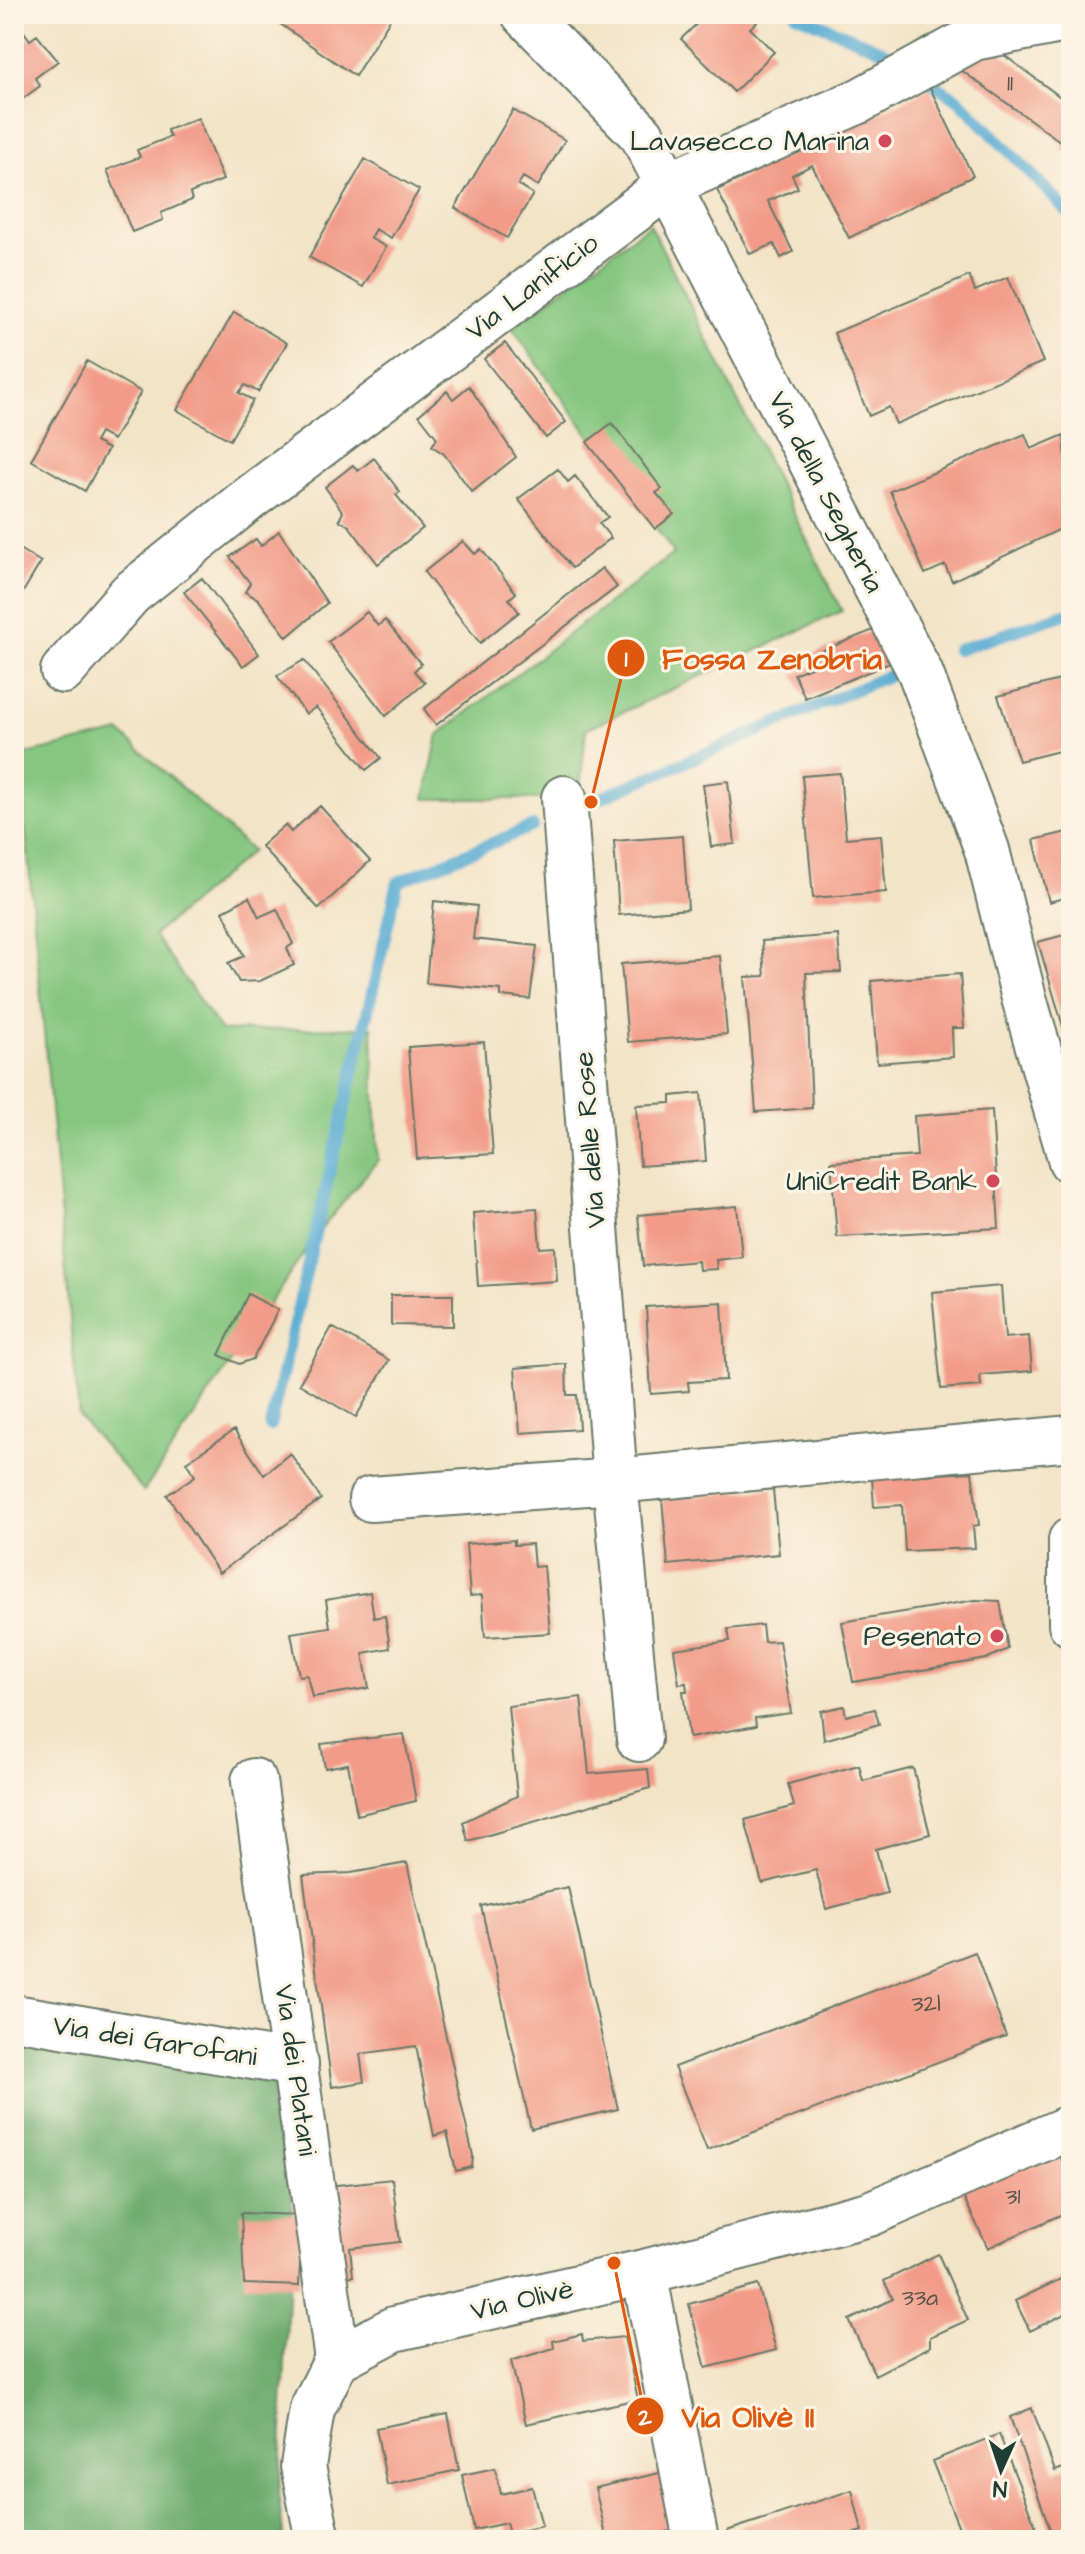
<svg xmlns="http://www.w3.org/2000/svg" width="1085" height="2554" font-family="'Architects Daughter',sans-serif">
  <style>
    .green { fill: #86c780; stroke: #52825a; stroke-width: 2 }
    .forest { fill: #6cac6e; stroke: #467451; stroke-width: 2 }
    .lines { fill: none; stroke-linecap: round; stroke-linejoin: round }
    .stream { stroke: #58acd3; stroke-width: 12 }
    .building { fill: #f29b88 }
    .street-casing { stroke: #697768; stroke-width: 48 }
    .secondary-casing { stroke: #697768; stroke-width: 48 }
    .street { stroke: #fff; stroke-width: 44 }
    .secondary { stroke: #fff; stroke-width: 44 }
    .poi-dot { fill: #d1495b; stroke: #fcf5e5; stroke-width: 3 }
    .labels { text-anchor: middle; dominant-baseline: central; stroke-width: 6; stroke-linejoin: round; paint-order: stroke }
    .number-label { font-size: 24px; fill: #545449 }
    .poi-label { font-size: 28px; fill: #1f3d34; stroke: #fcf5e5; text-anchor: end }
    .street-label { font-size: 28px; fill: #1f3d34; stroke: #fcf5e5 }
    .leader { fill: none; stroke: #de580e; stroke-width: 3 }
    .callout-dot { fill: #de580e; stroke: #fcf5e5; stroke-width: 3 }
    .mark-label { font-size: 24px; text-anchor: middle; font-weight: bold; fill: #fff }
    .callout-label { font-size: 30px; text-anchor: middle; font-weight: bold; fill: #de580e; stroke: #fcf5e5; stroke-width: 6; stroke-linejoin: round; paint-order: stroke }
  </style>
  <rect width="100%" height="100%" fill="#fcf5e5"/>
  <filter id="ink" filterUnits="userSpaceOnUse"><feTurbulence type="fractalNoise" baseFrequency=".0125" numOctaves="2"/><feDisplacementMap in="SourceGraphic" scale="16" xChannelSelector="R" yChannelSelector="G"/><feConvolveMatrix kernelMatrix="1 2 1 2 8 2 1 2 1" color-interpolation-filters="sRGB"/></filter>
  <filter id="wash" filterUnits="userSpaceOnUse"><feTurbulence type="fractalNoise" baseFrequency=".006" numOctaves="4" result="noise"/><feDisplacementMap in="SourceGraphic" scale="32" xChannelSelector="R" yChannelSelector="G"/><feGaussianBlur stdDeviation="1.8" result="paint"/><feColorMatrix in="noise" values="0 0 0 0 0 0 0 0 0 0 0 0 0 0 0 0 0 1.4 0 .05"/><feComposite in="paint" operator="in"/></filter>
  <g filter="url(#wash)">
    <rect width="100%" height="100%" fill="#f3e4c8"/>
    <path class="green" d="M650 224 842 611 586 729 579 799H425L438 735 674 553 512 328Z
      M120 732 252 851 154 935 221 1031 372 1027 378 1160 314 1238 144 1491 79 1417 19 756Z"/>
    <path class="forest" d="M14 2033 283 2072 294 2160 279 2500 284 2540H14Z"/>
    <g class="lines">
      <path class="stream" d="M796 14 879 49 906 67
        M921 76 959 100 1071 215
        M957 650 1071 612
        M591 802 890 675
        M270 1426 398 882 533 826"/>
    </g>
    <g id="blocks">
      <path class="building" d="M281 14H389L392 16 355 76 276 21Z
        M707 14H749L757 22 750 28 774 52 734 92 681 39Z
        M14 18 30 40 37 35 58 61 35 78 40 86 14 105Z
        M996 49 1071 105V158L1062 148 1064 144 958 68Z
        M930 88 973 176 849 238 812 165 792 175 798 188 768 201 793 252 781 258 774 244 750 254 717 190Z
        M513 110 565 140 538 186 523 177 518 185 533 194 507 238 455 208Z
        M198 118 223 180 190 193 192 200 161 213 163 220 132 232 107 170 140 157 137 150 170 137 167 130Z
        M365 159 419 190 391 238 375 229 370 238 386 247 363 287 309 257Z
        M969 276 975 291 1008 277 1043 362 896 424 889 407 869 416 834 333Z
        M234 312 287 343 258 392 245 385 239 393 253 400 230 440 177 410Z
        M505 343 566 422 546 438 484 359Z
        M87 361 141 392 113 440 100 433 95 442 108 449 85 491 31 460Z
        M469 386 516 457 472 492 444 454 432 446 437 438 419 415 447 391 453 399Z
        M612 423 662 489 656 493 674 514 655 529 587 442Z
        M1025 434 1031 449 1064 435 1071 524 952 581 945 565 925 574 890 491Z
        M374 458 400 492 396 495 423 528 378 564 349 526 339 520 343 512 325 487 353 465 358 471Z
        M558 469 568 482 575 476 608 517 599 523 611 538 572 568 518 499Z
        M279 531 327 603 287 637 258 599 245 592 250 583 230 557 256 539 261 546Z
        M463 541 475 554 481 549 516 593 509 599 519 612 480 643 424 572Z
        M14 546 41 562 14 607Z
        M602 568 617 587 436 725 424 709Z
        M202 578 259 654 243 666 184 592Z
        M367 612 378 626 385 620 421 664 414 671 425 683 386 716 328 642Z
        M881 627 895 661 805 698 794 674 817 664 813 654Z
        M304 660 381 758 366 770 316 707 306 714 277 676Z
        M1071 677V748L1019 761 998 696Z
        M840 773 846 838 881 835 886 892 813 898 802 776Z
        M728 781 735 844 711 847 703 784Z
        M320 806 370 861 319 909 261 846 285 825 291 832Z
        M1071 831V896L1049 902 1034 840Z
        M683 836 688 909 619 915 614 841Z
        M249 897 259 917 277 909 293 944 287 948 294 965 260 981 239 982 228 963 244 956 223 911Z
        M434 901 477 906 473 939 537 946 530 999 501 996V990L426 983Z
        M1071 933V1050H1070L1038 942Z
        M838 935 841 972 806 973 812 1108 756 1112 745 977 765 976 762 941Z
        M720 956 727 1034 628 1042 621 964Z
        M960 974 964 1028H952L953 1057 877 1063 871 981Z
        M484 1042 493 1154 417 1159 408 1047Z
        M701 1093 706 1161 640 1166 636 1105 671 1103V1096Z
        M992 1110 999 1228 837 1237 831 1162 917 1156 914 1116Z
        M737 1206 742 1257 716 1260 717 1269 699 1270 698 1261 643 1266 638 1215Z
        M537 1208 540 1248 555 1247 557 1281 478 1286 473 1213Z
        M1001 1286 1005 1338 1029 1336 1032 1371 980 1375 981 1386 941 1389 932 1292Z
        M248 1294 278 1310 253 1359 239 1364 219 1355Z
        M391 1295H453V1326L391 1325Z
        M722 1302 726 1380 688 1382 689 1391 651 1394 646 1307Z
        M332 1327 389 1360 356 1417 299 1384Z
        M566 1364 567 1395H577L579 1429 520 1433 515 1368Z
        M234 1430 264 1475 290 1453 321 1499 219 1573 167 1495 195 1476 186 1462Z
        M972 1472 979 1525 973 1526 975 1548 905 1551 902 1505 874 1507 872 1478Z
        M773 1489 779 1554 668 1565 662 1499Z
        M514 1540V1545L532 1544 534 1567 544 1566 550 1633 485 1637 482 1595 470 1596 466 1544Z
        M370 1592 374 1618 385 1616 390 1648 363 1653 369 1688 312 1697 307 1675 299 1676 291 1633 330 1627 326 1600Z
        M975 1600 1000 1601 1008 1649 986 1659 853 1682 842 1622Z
        M762 1625 764 1642 779 1641 791 1713 755 1718 756 1726 689 1738 683 1691H687L686 1683 679 1684 674 1649 730 1641 728 1629Z
        M581 1697 589 1774 648 1769 650 1788 468 1841 463 1822 517 1796 508 1706Z
        M844 1706 846 1716 875 1709 879 1724 824 1740 821 1711Z
        M404 1734 416 1801 357 1815 348 1764 325 1768 321 1744Z
        M859 1765 863 1781 913 1768 930 1834 876 1849 887 1893 826 1909 816 1870 762 1883 745 1820 794 1806 788 1784Z
        M407 1863 473 2156 472 2167 456 2171 447 2132 434 2136 416 2046 360 2054 364 2082 332 2087 303 1875 351 1873Z
        M568 1887 618 2109 531 2129 481 1906Z
        M975 1952 1006 2036 707 2150 674 2067Z
        M1057 2148 1071 2184V2210L988 2248 960 2190Z
        M392 2179 400 2242 350 2248 353 2276 340 2277 328 2186Z
        M241 2213 302 2215 299 2286 244 2284Z
        M938 2254 968 2320 930 2337V2347L875 2375 849 2320 893 2299 884 2281Z
        M1071 2274V2311L1030 2331 1015 2301Z
        M758 2285 776 2350 706 2368 689 2304Z
        M582 2334 583 2341 624 2337 638 2399 526 2424 511 2361 554 2348 553 2341Z
        M1032 2408 1055 2471 1066 2467 1071 2479V2540H1054L1010 2417Z
        M448 2414 459 2470 387 2485 376 2428Z
        M999 2434 1041 2540H964L932 2461Z
        M495 2468 501 2494 532 2487 542 2526 509 2534 506 2523 474 2530 462 2475Z
        M672 2470 683 2528 630 2540H607L595 2488Z
        M852 2490 862 2531 831 2540H729L727 2531Z"/>
    </g>
  </g>
  <g filter="url(#ink)">
    <use href="#blocks" fill-opacity="0" stroke="#697768" stroke-width="2"/>
    <g class="lines">
      <g class="street-casing">
        <path id="street" d="M63 671 130 594 246 501 670 184 859 101 974 38 1071 19
          M564 798 615 1481 639 1739
          M371 1499 615 1481 1071 1438
          M254 1781 337 2359
          M14 2017 296 2064
          M644 2272 696 2540"/>
      </g>
      <g class="secondary-casing">
        <path id="secondary" d="M524 14 642 135 920 672 987 850 1024 998 1071 1161
          M1071 1540V1624
          M318 2540 303 2466 312 2409 337 2359 394 2329 644 2272 869 2214 1071 2127"/>
      </g>
      <use href="#street" class="street"/>
      <use href="#secondary" class="secondary"/>
    </g>
  </g>
  <g class="poi-dot">
    <circle cx="885" cy="141" r="8"/>
    <circle cx="993" cy="1181" r="8"/>
    <circle cx="997" cy="1636" r="8"/>
  </g>
  <g class="labels">
    <g class="number-label">
      <text x="1010" y="84">11</text>
      <text x="926" y="2004">32l</text>
      <text x="1013" y="2197">31</text>
      <text x="920" y="2298">33a</text>
    </g>
    <g class="poi-label">
      <text x="869" y="141">Lavasecco Marina</text>
      <text x="977" y="1181">UniCredit Bank</text>
      <text x="981" y="1636">Pesenato</text>
    </g>
    <g class="street-label">
      <text transform="translate(532 287) rotate(-37)">Via Lanificio</text>
      <text transform="translate(826 492) rotate(63)">Via della Segheria</text>
      <text transform="translate(590 1140) rotate(-94)">Via delle Rose</text>
      <text transform="translate(155 2041) rotate(9)">Via dei Garofani</text>
      <text transform="translate(296 2070) rotate(82)">Via dei Platani</text>
      <text transform="translate(522 2300) rotate(-13)">Via Olivè</text>
    </g>
  </g>
  <path class="leader" d="M591 802L626 658M614 2263L645 2416"/>
  <g class="callout-dot">
    <circle cx="591" cy="802" r="8"/>
    <circle cx="614" cy="2263" r="8"/>
    <circle cx="626" cy="658" r="20"/>
    <circle cx="645" cy="2416" r="20"/>
  </g>
  <g class="mark-label">
    <text x="626" y="667">1</text>
    <text x="645" y="2425">2</text>
  </g>
  <g class="callout-label">
    <text x="772" y="669">Fossa Zenobria</text>
    <text x="748" y="2427">Via Olivè II</text>
  </g>
  <rect width="1085" height="2554" fill="none" stroke="#fcf5e5" stroke-width="48"/>
  <g transform="translate(1001 2470) rotate(183)" stroke="#fcf5e5" stroke-width="6" paint-order="stroke">
  <path d="M0-6L14 30L0 20L-14 30Z" fill="#1f3d34"/>
  <text y="-12" font-size="22" font-weight="bold" text-anchor="middle" fill="#1f3d34">N</text>
  </g>
</svg>
